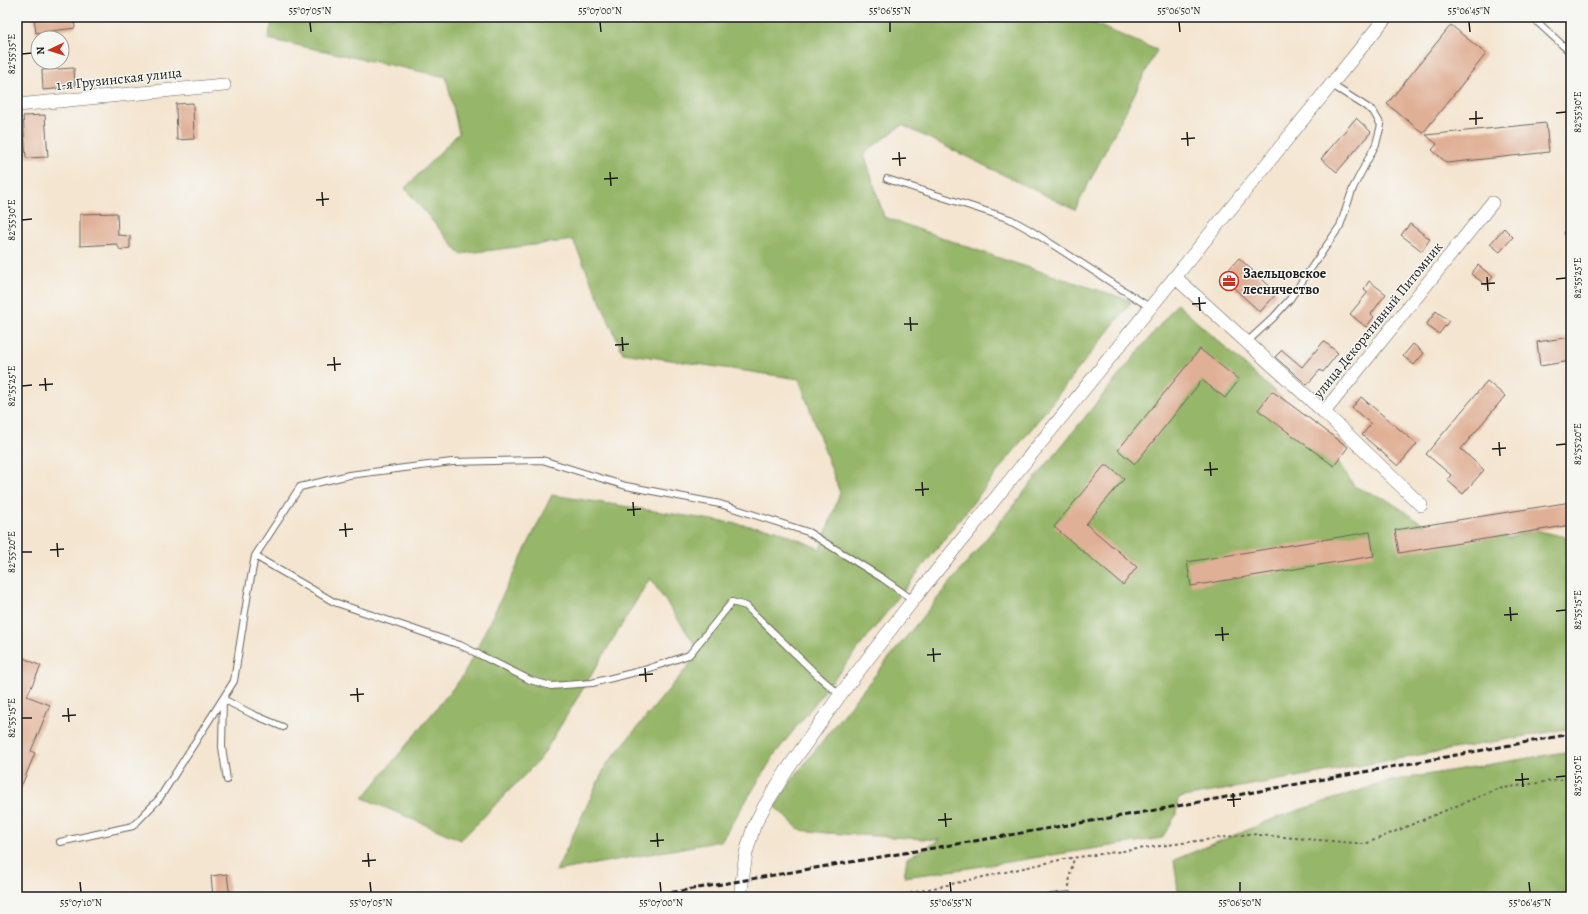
<svg xmlns="http://www.w3.org/2000/svg" width="1588" height="914" font-family="Alegreya,serif">
  <style>
    .forest { fill: #96b669; stroke: #596942 }
    .building { fill: #e0b096 }
    .lines { fill: none; stroke-linecap: round; stroke-linejoin: round }
    .lane-casing { stroke: #68625b; stroke-width: 8 }
    .street-casing { stroke: #68625b; stroke-width: 14 }
    .path { stroke: #68625b; stroke-width: 2; stroke-dasharray: 3 3; stroke-linecap: butt }
    .lane { stroke: #fff; stroke-width: 6 }
    .street { stroke: #fff; stroke-width: 13 }
    .rail { stroke: #1c1c1c; stroke-width: 3; stroke-dasharray: 6 3; stroke-linecap: butt }
    .ticks { fill: none; stroke: #1c1c1c; stroke-width: 1.5 }
    .labels { text-anchor: middle; dominant-baseline: central; stroke-width: 3; stroke-linejoin: round; paint-order: stroke }
    .street-label { font-size: 14px; fill: #1c1c1c; stroke: #f6f6f2 }
    .poi-label { font-size: 14px; font-weight: bold; fill: #1c1c1c; stroke: #f6f6f2; text-anchor: start }
    .neatline { fill: none; stroke: #1c1c1c; stroke-width: 1.5 }
    .ticks-label { font-size: 10px; text-anchor: middle; fill: #1c1c1c }
  </style>
  <rect width="100%" height="100%" fill="#f6f6f2"/>
  <filter id="ink" filterUnits="userSpaceOnUse"><feTurbulence type="fractalNoise" baseFrequency=".025" numOctaves="2"/><feDisplacementMap in="SourceGraphic" scale="8" xChannelSelector="R" yChannelSelector="G"/><feConvolveMatrix kernelMatrix="1 2 1 2 8 2 1 2 1" color-interpolation-filters="sRGB"/></filter>
  <filter id="wash" filterUnits="userSpaceOnUse"><feTurbulence type="fractalNoise" baseFrequency=".012" numOctaves="4" result="noise"/><feDisplacementMap in="SourceGraphic" scale="16" xChannelSelector="R" yChannelSelector="G"/><feGaussianBlur stdDeviation="0.9" result="paint"/><feColorMatrix in="noise" values="0 0 0 0 0 0 0 0 0 0 0 0 0 0 0 0 0 1.4 0 .05"/><feComposite in="paint" operator="in"/></filter>
  <g filter="url(#wash)">
    <rect width="100%" height="100%" fill="#f4e5d0"/>
    <path class="forest" d="M273 17H1078L1157 50 1075 210 902 125 864 153 884 217 1002 259 1132 301 775 754 721 841 556 871 606 765 700 652 650 578 541 758 461 840 363 798 463 676 552 495 776 530 820 549 840 493 799 379 623 353 573 240 460 254 405 188 459 133 446 77 268 39Z
      M1177 304 1315 428 1355 487 1386 499 1444 538 1479 519 1508 538 1534 530 1571 538V728L1178 798 1176 815 1162 838 956 870 904 877 907 858 940 840 827 833 800 830 775 807 792 780 841 717Z
      M1571 751V897H1179L1174 860 1281 816 1389 781Z"/>
    <g id="blocks">
      <path class="building" d="M34 17H74L75 28 36 33Z
        M1451 25 1486 54 1423 133 1387 104Z
        M74 68 75 87 43 90 42 70Z
        M193 103 194 139 177 140 176 104Z
        M45 115 48 157 26 158 23 116Z
        M1356 118 1371 132 1337 172 1321 159Z
        M1546 123 1549 152 1447 163 1432 150 1437 144 1426 135Z
        M117 213 118 235 130 236V248L120 250 117 244 80 246V214Z
        M1410 224 1430 239 1422 251 1401 235Z
        M1504 228 1513 237 1500 252 1490 244Z
        M1239 258 1277 293 1260 312 1222 277Z
        M1478 265 1493 277 1486 285 1471 274Z
        M1369 281 1386 294 1371 314 1374 317 1366 327 1350 314 1368 292 1364 289Z
        M1436 311 1449 321 1439 334 1426 325Z
        M1571 337V361L1540 366 1537 342Z
        M1324 341 1338 353 1323 372 1320 370 1307 385 1275 357 1282 350 1302 367Z
        M1413 344 1424 353 1414 365 1403 356Z
        M1200 349 1239 380 1225 398 1202 380 1135 464 1118 450Z
        M1487 381 1505 396 1461 449 1484 470 1463 494 1447 480 1451 475 1426 454Z
        M1272 391 1348 447 1334 466 1258 410Z
        M1361 397 1417 444 1398 466 1362 435 1371 424 1352 408Z
        M1104 466H1108L1124 479 1086 524 1137 567 1123 585 1054 527Z
        M1571 502V525L1399 553 1395 530Z
        M1370 532 1374 556 1191 586 1187 562Z
        M17 655 41 666 27 696 50 705 31 751 35 753 17 797Z
        M227 874 230 897H213L211 876Z"/>
    </g>
  </g>
  <g filter="url(#ink)">
    <use href="#blocks" fill-opacity="0" stroke="#68625b" stroke-width="1"/>
    <g class="lines">
      <g class="lane-casing">
        <path id="lane" d="M1532 17 1571 53
          M887 179 1010 219 1030 230 1151 308
          M1568 233 1571 236
          M1247 342 1273 318 1290 299 1340 226 1353 188 1376 144 1381 125 1373 111 1332 85
          M255 556 334 602 460 645 530 680 551 686 592 683 644 670 689 655 732 602 746 606 816 674 840 695
          M227 780 222 747 223 699 252 714 283 727
          M60 842 133 826 159 799 234 681 248 593 255 556 300 487 349 475 452 462 542 460 626 486 720 504 808 532 882 578 913 600
          M1051 897 1069 895 1072 897"/>
      </g>
      <g class="street-casing">
        <path id="street" d="M17 105 224 85
          M1176 278 1324 412 1421 505
          M1324 412 1492 203
          M740 897 746 853 754 826 764 807 787 770 840 695 913 600 1386 17"/>
      </g>
      <path class="path" d="M1069 887 1070 875 1074 858
        M893 897 1064 859 1249 834 1365 844 1497 789 1571 778"/>
      <use href="#lane" class="lane"/>
      <use href="#street" class="street"/>
      <path class="rail" d="M645 897 1139 813 1571 734"/>
    </g>
  </g>
  <path class="ticks" d="M310 22 311 32M600 22 601 32M890 22V32M1179 22 1180 32M1469 22 1470 32M22 54 32 53M1476 111V125M1556 113 1566 112M1469 119 1483 118M1187 132 1188 146M1181 139 1195 138M899 152 900 166M892 159 906 158M610 172 611 186M604 179 618 178M322 192 323 206M316 200 329 199M22 220 32 219M1487 277 1488 291M1556 279 1566 278M1481 284 1495 283M1199 297 1200 311M1192 304 1206 303M910 317 911 331M904 324H918M622 337 623 351M615 345 629 344M334 357 335 371M327 365 341 364M45 378 46 391M39 385 53 384M22 386 32 385M1499 442 1500 456M1556 445 1566 444M1492 449 1506 448M1210 462 1211 476M1204 470 1218 469M922 482 923 496M915 490 929 489M633 502 634 516M627 510 641 509M345 523 346 537M339 530 353 529M57 543 58 557M50 550 64 549M22 552H32M1510 607 1511 621M1556 611 1566 610M1504 615 1518 614M1222 627 1223 641M1215 635 1229 634M933 648 934 662M927 655 941 654M645 668 646 682M639 675 653 674M357 688 358 702M350 695 364 694M68 708 69 722M62 716 76 715M22 718H32M1522 773 1523 787M1556 777 1566 776M1515 780 1529 779M1233 793 1234 807M1227 800 1241 799M945 813 946 827M938 820 952 819M657 833 658 847M650 841 664 840M368 853 369 867M362 861 376 860M80 882 81 892M370 882 371 892M660 882 661 892M950 882 951 892M1240 882V892M1529 882 1530 892"/>
  <defs>
    <g id="office-ring" transform="scale(1)"><circle r="9.5" fill="#f6f6f2" stroke="#c8321e" stroke-width="1.5"/><path d="M-6-3h4V-5.5h4V-3h4V5H-6ZM-1-4.5V-3h2v-1.5ZM-6 0V1H6V0Z" fill="#c8321e"/></g>
  </defs>
  <g fill-rule="evenodd">
    <use href="#office-ring" x="1229" y="281"/>
  </g>
  <g class="labels">
    <g class="street-label">
      <text transform="translate(119 79) rotate(-6)">1-я Грузинская улица</text>
      <text transform="translate(1378 320) rotate(-51)">улица Декоративный Питомник</text>
    </g>
    <g class="poi-label">
      <text x="1243" y="273">Заельцовское<tspan x="1243" dy="16">лесничество</tspan></text>
    </g>
  </g>
  <rect width="1588" height="914" fill="none" stroke="#f6f6f2" stroke-width="44"/>
  <g transform="translate(50 50) rotate(266)"><circle r="19" fill="#f6f6f2" stroke="#9f9f9c"/>
  <path d="M0-3L7 15L0 10L-7 15Z" fill="#c8321e"/>
  <text y="-6" font-size="11" font-weight="bold" text-anchor="middle" fill="#1c1c1c">N</text>
  </g>
  <rect x="22" y="22" width="1544" height="870" class="neatline"/>
  <g class="ticks-label">
    <text x="310" y="14">55°07'05"N</text>
    <text x="600" y="14">55°07'00"N</text>
    <text x="890" y="14">55°06'55"N</text>
    <text x="1179" y="14">55°06'50"N</text>
    <text x="1469" y="14">55°06'45"N</text>
    <text transform="translate(11 54) rotate(-90)" y="4">82°55'35"E</text>
    <text transform="translate(1577 112) rotate(-90)" y="4">82°55'30"E</text>
    <text transform="translate(11 220) rotate(-90)" y="4">82°55'30"E</text>
    <text transform="translate(1577 278) rotate(-90)" y="4">82°55'25"E</text>
    <text transform="translate(11 386) rotate(-90)" y="4">82°55'25"E</text>
    <text transform="translate(1577 444) rotate(-90)" y="4">82°55'20"E</text>
    <text transform="translate(11 552) rotate(-90)" y="4">82°55'20"E</text>
    <text transform="translate(1577 610) rotate(-90)" y="4">82°55'15"E</text>
    <text transform="translate(11 718) rotate(-90)" y="4">82°55'15"E</text>
    <text transform="translate(1577 776) rotate(-90)" y="4">82°55'10"E</text>
    <text x="81" y="906">55°07'10"N</text>
    <text x="371" y="906">55°07'05"N</text>
    <text x="661" y="906">55°07'00"N</text>
    <text x="951" y="906">55°06'55"N</text>
    <text x="1240" y="906">55°06'50"N</text>
    <text x="1530" y="906">55°06'45"N</text>
  </g>
</svg>
